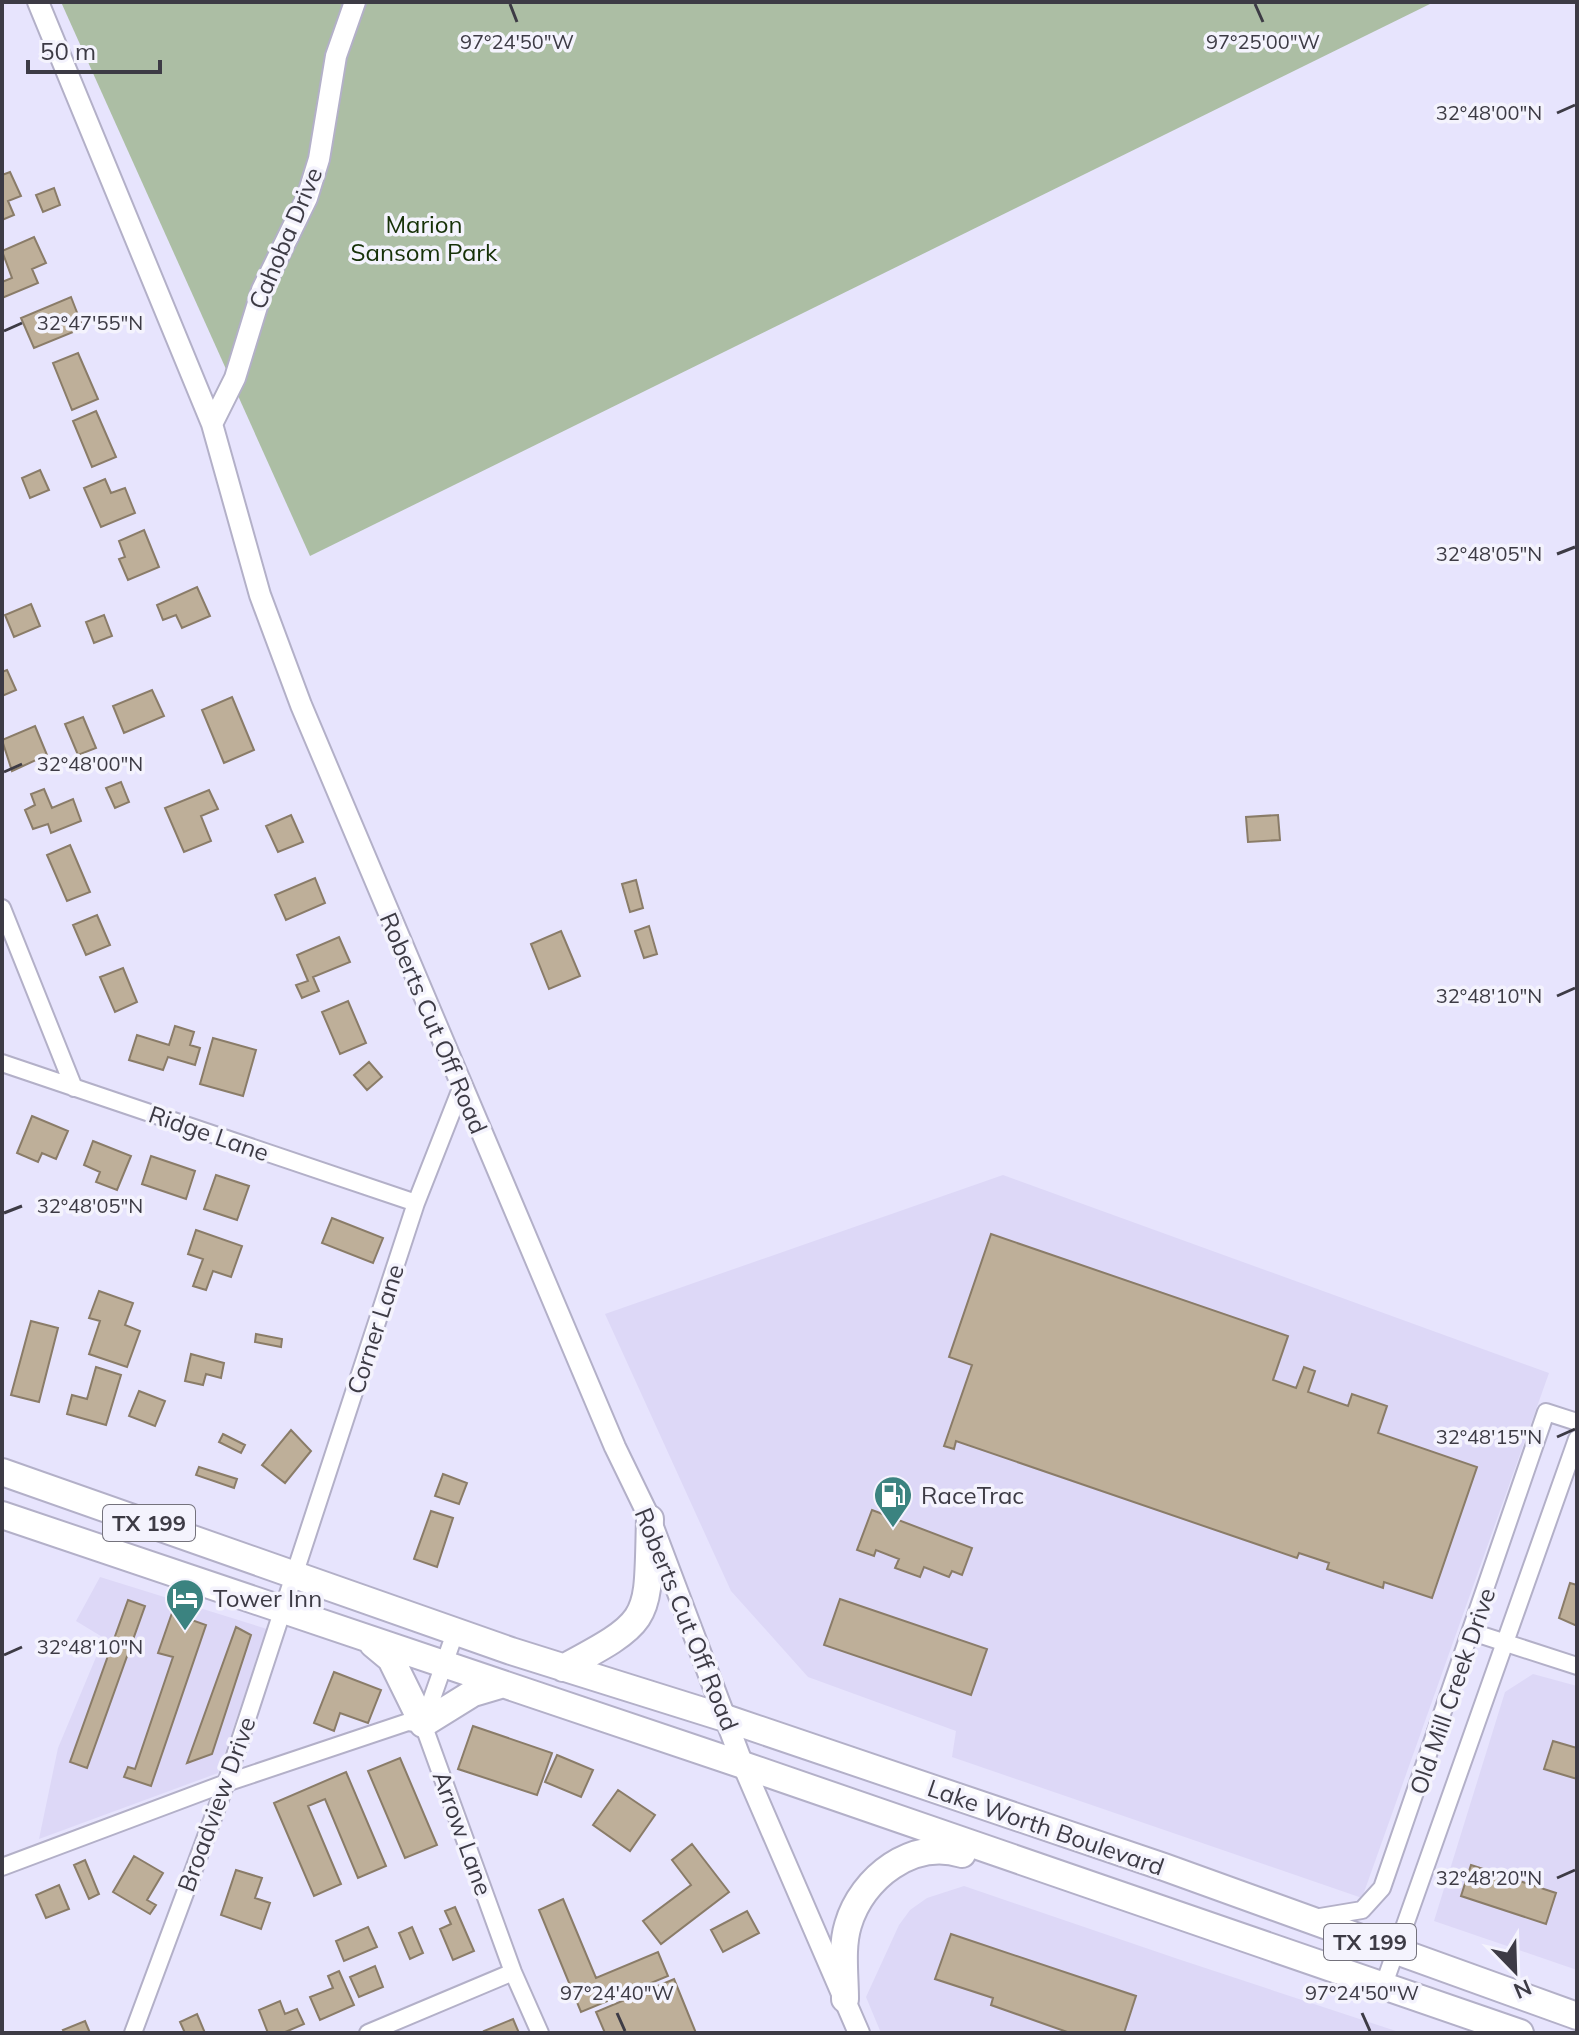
<svg xmlns="http://www.w3.org/2000/svg" width="1579" height="2035" font-family="Mulish,sans-serif">
  <style>
    .built { fill: #ddd8f7 }
    .green { fill: #acbea4 }
    .building { fill: #beaf99; stroke: #8a7c68; stroke-width: 2 }
    .lines { fill: none; stroke-linecap: round; stroke-linejoin: round }
    .minor-casing { stroke: #b3b0c8; stroke-width: 20 }
    .tertiary-casing { stroke: #b3b0c8; stroke-width: 24 }
    .primary-casing { stroke: #b3b0c8; stroke-width: 30 }
    .minor { stroke: #fff; stroke-width: 16 }
    .tertiary { stroke: #fff; stroke-width: 20 }
    .primary { stroke: #fff; stroke-width: 26 }
    .ticks { fill: none; stroke: #3d3b45; stroke-width: 3 }
    .labels { text-anchor: middle; dominant-baseline: central; stroke-width: 7; stroke-linejoin: round; paint-order: stroke }
    .shield { fill: #f4f3fd; stroke: #74727c; stroke-width: 2 }
    .shield-label { font-size: 22px; font-weight: bold; fill: #3d3b45 }
    .park-label { font-size: 24px; fill: #163107; stroke: #f4f3fd }
    .street-label { font-size: 24px; fill: #3d3b45; stroke: #f4f3fd }
    .poi-label { font-size: 24px; fill: #3d3b45; stroke: #f4f3fd; text-anchor: start }
    .ticks-label { font-size: 20px; text-anchor: middle; fill: #3d3b45; stroke: #f4f3fd; stroke-width: 7; stroke-linejoin: round; paint-order: stroke }
  </style>
  <rect width="100%" height="100%" fill="#e7e4fd"/>
  <path class="built" d="M1003 1175 1549 1373 1362 1898 952 1757 956 1731 808 1677 731 1591 605 1314Z
    M100 1577 267 1629 218 1773 39 1839 58 1748 104 1638 76 1621Z
    M1533 1674 1577 1686V1970L1434 1921 1505 1692Z
    M964 1886 1178 1959 1402 2033H881L866 1997 899 1925 910 1910 927 1898Z"/>
  <path class="green" d="M61 2H1434L310 556Z"/>
  <path class="building" d="M10 172 21 196 8 201 14 215 2 220V175Z
    M54 188 60 205 43 212 36 195Z
    M34 237 46 263 32 269 38 283 2 298V282L12 278 2 251Z
    M71 297 83 328 34 348 21 318Z
    M78 353 98 399 72 410 53 363Z
    M96 411 116 457 92 467 73 421Z
    M40 470 49 490 30 498 22 478Z
    M105 479 111 493 125 488 135 513 101 527 84 488Z
    M144 530 159 567 128 580 119 559 125 557 119 541Z
    M197 587 210 616 182 628 176 615 163 620 157 605Z
    M31 604 40 626 14 637 5 615Z
    M104 615 112 636 94 643 86 622Z
    M7 670 16 690 2 696V672Z
    M152 690 164 716 124 733 113 706Z
    M232 697 254 750 224 763 202 710Z
    M83 717 96 748 78 755 65 724Z
    M35 726 47 755 12 771 2 740Z
    M121 782 129 802 115 808 106 788Z
    M44 789 52 808 73 799 81 821 51 833 48 824 33 829 25 810 35 805 31 794Z
    M209 790 218 809 201 816 211 841 184 852 165 808Z
    M291 815 303 842 278 852 266 826Z
    M1278 815 1280 840 1248 842 1246 817Z
    M70 845 90 892 67 901 47 855Z
    M315 878 325 903 286 920 275 895Z
    M636 880 643 908 630 912 622 884Z
    M97 915 110 945 86 955 73 925Z
    M649 926 657 954 644 958 635 931Z
    M561 931 580 976 549 989 531 944Z
    M339 937 350 962 313 977 319 991 302 998 296 985 308 981 297 955Z
    M123 968 137 1002 115 1012 100 977Z
    M348 1001 366 1043 340 1054 322 1012Z
    M175 1026 194 1032 190 1045 200 1048 195 1065 168 1057 163 1070 129 1060 137 1035 169 1045Z
    M213 1038 256 1050 243 1096 200 1084Z
    M369 1062 382 1077 367 1090 354 1075Z
    M32 1116 68 1131 56 1159 42 1153 38 1162 17 1153Z
    M93 1141 131 1156 117 1190 96 1182 100 1172 84 1165Z
    M151 1156 195 1171 186 1199 142 1184Z
    M216 1175 249 1186 237 1220 204 1209Z
    M332 1218 383 1238 373 1263 322 1243Z
    M196 1230 242 1246 231 1277 213 1271 206 1290 193 1286 203 1259 188 1254Z
    M991 1234 1288 1336 1273 1380 1296 1388 1304 1367 1315 1371 1308 1392 1348 1406 1352 1394 1387 1406 1378 1433 1477 1467 1432 1598 1384 1582 1383 1588 1327 1569 1329 1563 1299 1553 1297 1558 956 1441 954 1449 944 1446 972 1365 949 1357Z
    M99 1291 133 1303 125 1325 140 1331 127 1367 89 1354 100 1321 89 1318Z
    M31 1321 58 1328 39 1402 11 1395Z
    M256 1334 282 1339 281 1347 255 1342Z
    M191 1354 224 1363 221 1378 206 1374 203 1385 185 1381Z
    M96 1367 121 1375 106 1425 67 1414 72 1395 87 1399Z
    M139 1391 165 1401 155 1426 129 1416Z
    M291 1430 311 1451 285 1483 262 1465Z
    M223 1434 245 1445 241 1453 219 1442Z
    M199 1467 237 1479 234 1488 196 1475Z
    M443 1474 467 1483 459 1504 435 1496Z
    M872 1510 972 1548 962 1575 952 1571 949 1577 924 1567 920 1577 895 1568 899 1559 876 1550 874 1556 857 1550Z
    M431 1511 453 1518 437 1567 414 1559Z
    M1570 1583 1577 1585V1626L1559 1618Z
    M840 1599 987 1649 971 1695 824 1645Z
    M128 1600 145 1606 87 1768 70 1762Z
    M172 1613 206 1625 151 1786 124 1777 128 1767 135 1769 173 1657 158 1653Z
    M236 1627 251 1635 212 1754 187 1763Z
    M334 1672 381 1690 368 1723 340 1713 334 1731 314 1723Z
    M473 1726 552 1753 537 1795 458 1769Z
    M1553 1741 1577 1748V1779L1544 1769Z
    M557 1755 593 1770 581 1797 545 1782Z
    M400 1758 437 1845 405 1858 368 1771Z
    M346 1772 386 1866 358 1878 325 1799 308 1806 341 1884 314 1896 274 1803Z
    M618 1790 655 1815 630 1851 593 1825Z
    M692 1844 729 1892 661 1944 643 1921 691 1885 672 1860Z
    M134 1856 163 1873 147 1900 156 1905 150 1914 113 1892Z
    M85 1860 99 1894 89 1899 74 1865Z
    M1471 1865 1556 1893 1546 1924 1461 1896Z
    M236 1870 262 1878 255 1898 270 1903 261 1929 221 1915Z
    M59 1885 69 1909 46 1918 36 1895Z
    M563 1899 596 1978 658 1952 668 1976 581 2012 539 1910Z
    M455 1907 474 1951 453 1960 440 1929 451 1924 445 1911Z
    M747 1911 759 1933 723 1952 711 1930Z
    M368 1927 377 1947 344 1961 336 1941Z
    M412 1927 423 1953 410 1959 399 1933Z
    M951 1934 1136 1996 1124 2033H1070L991 2005 993 1998 935 1979Z
    M375 1966 383 1987 359 1997 350 1977Z
    M339 1971 354 2005 320 2020 310 1997 333 1988 328 1976Z
    M674 1979 696 2033H605L596 2012Z
    M280 2001 285 2014 297 2009 304 2024 283 2033H268L259 2010Z
    M197 2014 205 2033H185L180 2022Z
    M513 2019 519 2033H485L484 2031Z
    M85 2021 90 2033H65L63 2030Z"/>
  <g class="lines">
    <g class="minor-casing">
      <path id="minor" d="M2 908 74 1088
        M2 1063 416 1203
        M456 1630 423 1724 513 1972 540 2033
        M1472 1632 1577 1666
        M2 1867 226 1783 408 1722 423 1724
        M1314 1918 1362 1910 1382 1888 1546 1412 1577 1422
        M1383 1987 1577 1439
        M133 2033 226 1783 416 1203 462 1086
        M368 2033 513 1972"/>
    </g>
    <g class="tertiary-casing">
      <path id="tertiary" d="M38 2 212 424 260 595 301 705 615 1447 650 1519 743 1765 859 2033
        M212 424 235 378 262 290 307 198 319 159 336 56 355 2"/>
    </g>
    <g class="primary-casing">
      <path id="primary" d="M2 1472 511 1651 728 1719 1164 1867 1577 2016
        M2 1515 743 1765 1520 2033
        M373 1644 391 1659 423 1724 473 1693 500 1685
        M563 1668C655 1619 647 1620 650 1519
        M845 1999C845 1975 841 1948 848 1925 862 1877 913 1839 962 1854"/>
    </g>
    <use href="#minor" class="minor"/>
    <use href="#tertiary" class="tertiary"/>
    <use href="#primary" class="primary"/>
  </g>
  <path class="ticks" d="M510 4 517 22M1255 4 1263 22M1557 113 1575 105M4 331 22 323M1557 554 1575 547M4 772 22 764M1557 996 1575 988M4 1213 22 1206M1557 1437 1575 1429M4 1655 22 1647M1557 1878 1575 1870M617 2013 625 2031M1362 2013 1370 2031"/>
  <defs>
    <g id="fuel-pin" transform="scale(2)"><path d="M0 17L-7.5 6A9.5 9.5 0 1 1 7.5 6Z" fill="#3b8380" stroke="#f4f3fd"/><path d="M-5.5-6h7V0h2V4h1.3V-2.5L3-4.5l.8-.8L6-3V5H2.5V1h-1V6h-7ZM-4.2-4.7v3.2H.2V-4.7Z" fill="#fff"/></g>
    <g id="hotel-pin" transform="scale(2)"><path d="M0 17L-7.5 6A9.5 9.5 0 1 1 7.5 6Z" fill="#3b8380" stroke="#f4f3fd"/><path d="M-6-4.5h1.5V1H6V5H4.5V3h-9V5H-6ZM-4 0a1.8 1.8 0 1 1 3.6 0ZM.5 0V-2.5h3Q6-2.5 6 0Z" fill="#fff"/></g>
  </defs>
  <g fill-rule="evenodd">
    <use href="#fuel-pin" x="893" y="1495"/>
    <use href="#hotel-pin" x="185" y="1598"/>
  </g>
  <g class="labels">
    <g class="shield">
      <rect x="103" y="1505" width="92" height="36" rx="6"/>
      <rect x="1324" y="1924" width="92" height="36" rx="6"/>
    </g>
    <g class="shield-label">
      <text x="149" y="1523">TX 199</text>
      <text x="1370" y="1942">TX 199</text>
    </g>
    <g class="park-label">
      <text x="424" y="224">Marion<tspan x="424" dy="28">Sansom Park</tspan></text>
    </g>
    <g class="street-label">
      <text transform="translate(285 238) rotate(-67)">Cahoba Drive</text>
      <text transform="translate(434 1023) rotate(67)">Roberts Cut Off Road</text>
      <text transform="translate(209 1133) rotate(19)">Ridge Lane</text>
      <text transform="translate(375 1329) rotate(-72)">Corner Lane</text>
      <text transform="translate(687 1619) rotate(68)">Roberts Cut Off Road</text>
      <text transform="translate(1452 1691) rotate(-71)">Old Mill Creek Drive</text>
      <text transform="translate(216 1804) rotate(-70)">Broadview Drive</text>
      <text transform="translate(1046 1827) rotate(19)">Lake Worth Boulevard</text>
      <text transform="translate(463 1833) rotate(70)">Arrow Lane</text>
    </g>
    <g class="poi-label">
      <text x="921" y="1495">RaceTrac</text>
      <text x="213" y="1598">Tower Inn</text>
    </g>
  </g>
  <g class="ticks-label">
    <text x="517" y="49">97°24'50"W</text>
    <text x="1263" y="49">97°25'00"W</text>
    <text x="1489" y="120">32°48'00"N</text>
    <text x="90" y="330">32°47'55"N</text>
    <text x="1489" y="561">32°48'05"N</text>
    <text x="90" y="771">32°48'00"N</text>
    <text x="1489" y="1003">32°48'10"N</text>
    <text x="90" y="1213">32°48'05"N</text>
    <text x="1489" y="1444">32°48'15"N</text>
    <text x="90" y="1654">32°48'10"N</text>
    <text x="1489" y="1885">32°48'20"N</text>
    <text x="617" y="2000">97°24'40"W</text>
    <text x="1362" y="2000">97°24'50"W</text>
  </g>
  <rect width="1579" height="2035" fill="none" stroke="#3d3b45" stroke-width="8"/>
  <g transform="translate(1515 1971) rotate(157)" stroke="#f4f3fd" stroke-width="6" paint-order="stroke">
  <path d="M0-6L14 30L0 20L-14 30Z" fill="#3d3b45"/>
  <text y="-12" font-size="22" font-weight="bold" text-anchor="middle" fill="#3d3b45">N</text>
  </g>
  <path d="M28 60v12h132v-12" fill="none" stroke="#3d3b45" stroke-width="4"/>
  <text x="40" y="60" font-size="24" fill="#3d3b45" stroke="#f4f3fd" stroke-width="6" paint-order="stroke">50 m</text>
</svg>
